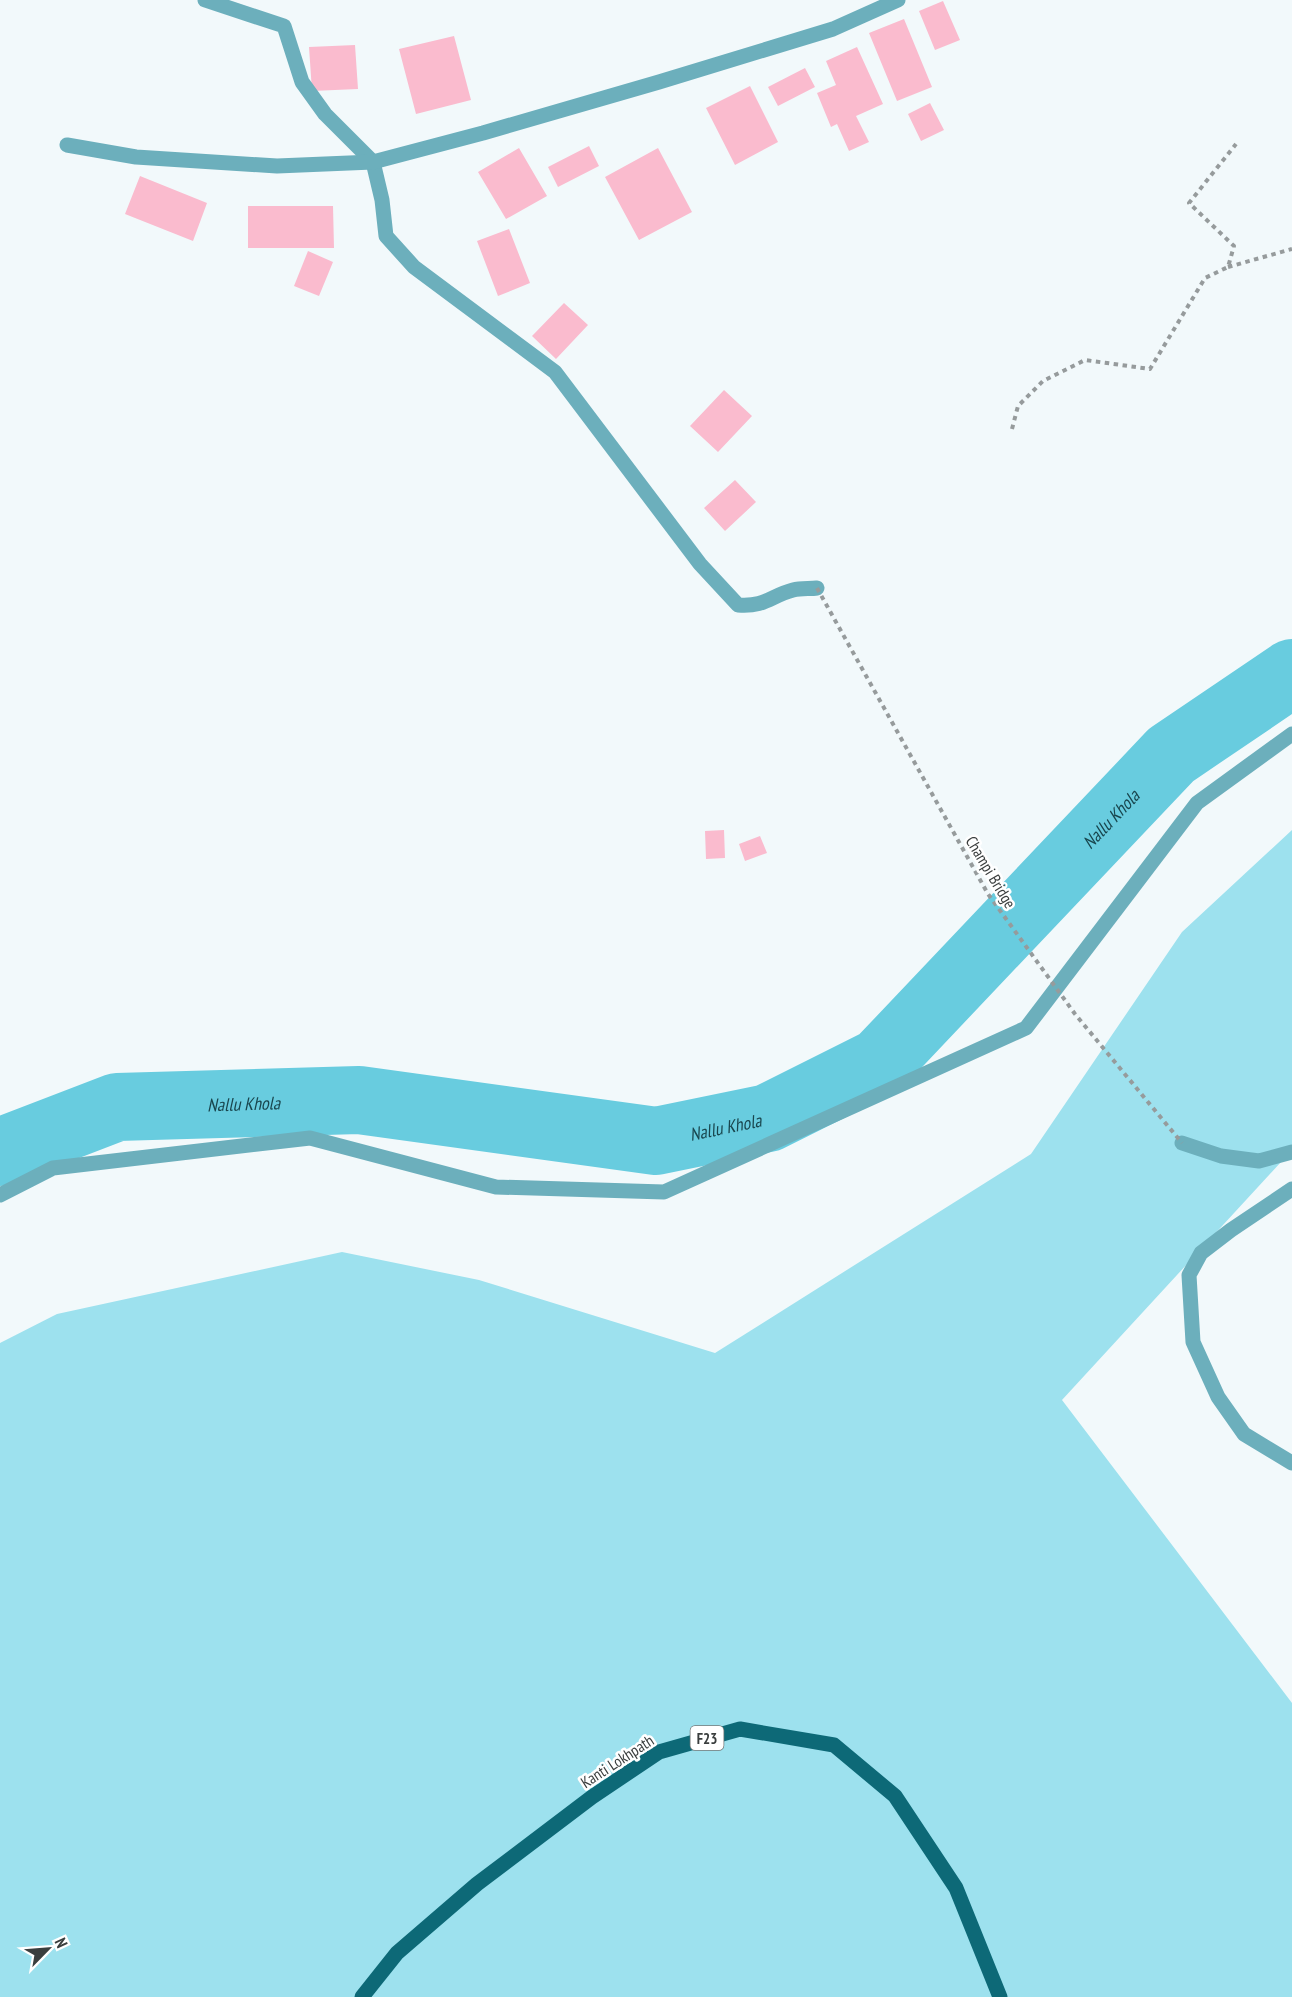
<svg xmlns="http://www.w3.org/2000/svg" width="1292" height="1997" font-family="'PT Sans Narrow',sans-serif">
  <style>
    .green { fill: #9de1ee }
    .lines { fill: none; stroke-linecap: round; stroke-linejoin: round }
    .river { stroke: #68ccdf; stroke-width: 68 }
    .building { fill: #fabbce }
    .path { stroke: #969b9c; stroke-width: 4; stroke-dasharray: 4.5 4.5; stroke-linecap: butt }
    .lane { stroke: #6cafbc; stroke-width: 15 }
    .street { stroke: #6cafbc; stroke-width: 15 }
    .primary { stroke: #0d6977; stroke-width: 15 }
    .path-bridge { stroke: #969b9c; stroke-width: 4; stroke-dasharray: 4.5 4.5; stroke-linecap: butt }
    .labels { text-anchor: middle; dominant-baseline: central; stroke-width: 5; stroke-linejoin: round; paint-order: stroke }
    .shield { fill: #fff; stroke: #757878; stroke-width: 1.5 }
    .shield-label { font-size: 15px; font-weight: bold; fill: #3a3e3e }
    .street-label { font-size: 16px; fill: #3a3e3e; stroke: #fff }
    .water-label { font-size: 18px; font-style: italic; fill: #19464e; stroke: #fff }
  </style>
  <rect width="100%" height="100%" fill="#f2f9fb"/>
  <path class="green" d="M1292 830V1150L1062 1400 1292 1703V1997H0V1343L57 1314 342 1252 479 1280 715 1353 1031 1154 1182 932Z"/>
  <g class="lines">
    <path class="river" id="s1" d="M0 1152 117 1107 359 1100 656 1141 768 1118 880 1062 1171 755 1292 673"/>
  </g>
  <path class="building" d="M943 1 960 40 935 50 919 11Z
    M904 19 932 87 897 101 869 33Z
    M454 36 471 100 416 114 399 49Z
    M355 45 358 89 312 91 309 47Z
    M857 47 883 104 856 116 869 142 849 151 837 124 831 127 817 93 836 85 826 61Z
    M805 68 815 87 778 106 768 87Z
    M750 86 778 142 735 165 706 108Z
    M930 103 944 130 921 141 908 114Z
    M589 146 599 166 558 187 548 167Z
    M519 148 547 196 506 219 478 172Z
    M658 148 692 212 639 240 605 177Z
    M140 176 207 203 193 241 125 214Z
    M248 206H333L334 248H248Z
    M509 229 530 283 498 296 477 241Z
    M308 251 333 262 319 296 294 286Z
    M564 303 588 325 556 359 532 336Z
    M724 390 752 416 718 452 690 426Z
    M735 480 756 502 725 531 704 508Z
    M724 830 725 858 706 859 705 831Z
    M760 836 767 853 745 861 739 844Z"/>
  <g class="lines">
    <path class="path" d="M1228 267 1292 249
      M1012 429 1018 406 1043 381 1085 360 1150 369 1205 278 1228 267 1234 246 1189 203 1236 144"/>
    <path class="lane" d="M205 0 284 26 302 82 325 114 373 162 382 200 386 236 414 267 555 372 700 564 738 605C766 607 770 596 793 590 801 588 810 589 817 588"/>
    <path class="street" d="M67 145 136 157 277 166 373 162 483 133 659 82 833 29 898 0
      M1182 1143 1221 1156 1259 1161 1292 1152
      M1292 1189 1231 1230 1201 1253 1189 1275 1193 1342 1218 1397 1244 1434 1292 1463
      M0 1195 53 1168 310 1138 496 1187 664 1192 1026 1028 1197 803 1292 734"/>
    <path class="primary" d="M362 1997 397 1953 477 1884 592 1797 659 1752 740 1729 834 1745 895 1796 956 1888 1000 1997"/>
    <path class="path-bridge" d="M817 588 988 894 1075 1014 1182 1143"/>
  </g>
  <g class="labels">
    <rect class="shield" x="690.5" y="1726" width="33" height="24" rx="4.5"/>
    <g class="shield-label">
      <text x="707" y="1738">F23</text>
    </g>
    <g class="street-label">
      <text transform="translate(991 872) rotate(59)">Champi Bridge</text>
      <text transform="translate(617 1761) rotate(-33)">Kanti Lokhpath</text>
    </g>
    <g class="water-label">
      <text stroke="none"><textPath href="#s1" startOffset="1242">Nallu Khola</textPath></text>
      <text stroke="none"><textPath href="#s1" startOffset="252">Nallu Khola</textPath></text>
      <text stroke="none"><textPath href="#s1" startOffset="738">Nallu Khola</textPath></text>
    </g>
  </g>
  <g transform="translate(48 1949) rotate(65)" stroke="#ffffff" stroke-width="4.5" paint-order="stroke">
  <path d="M0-4.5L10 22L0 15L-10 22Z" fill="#3a3e3e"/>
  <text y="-9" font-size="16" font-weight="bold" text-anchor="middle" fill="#3a3e3e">N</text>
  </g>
</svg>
